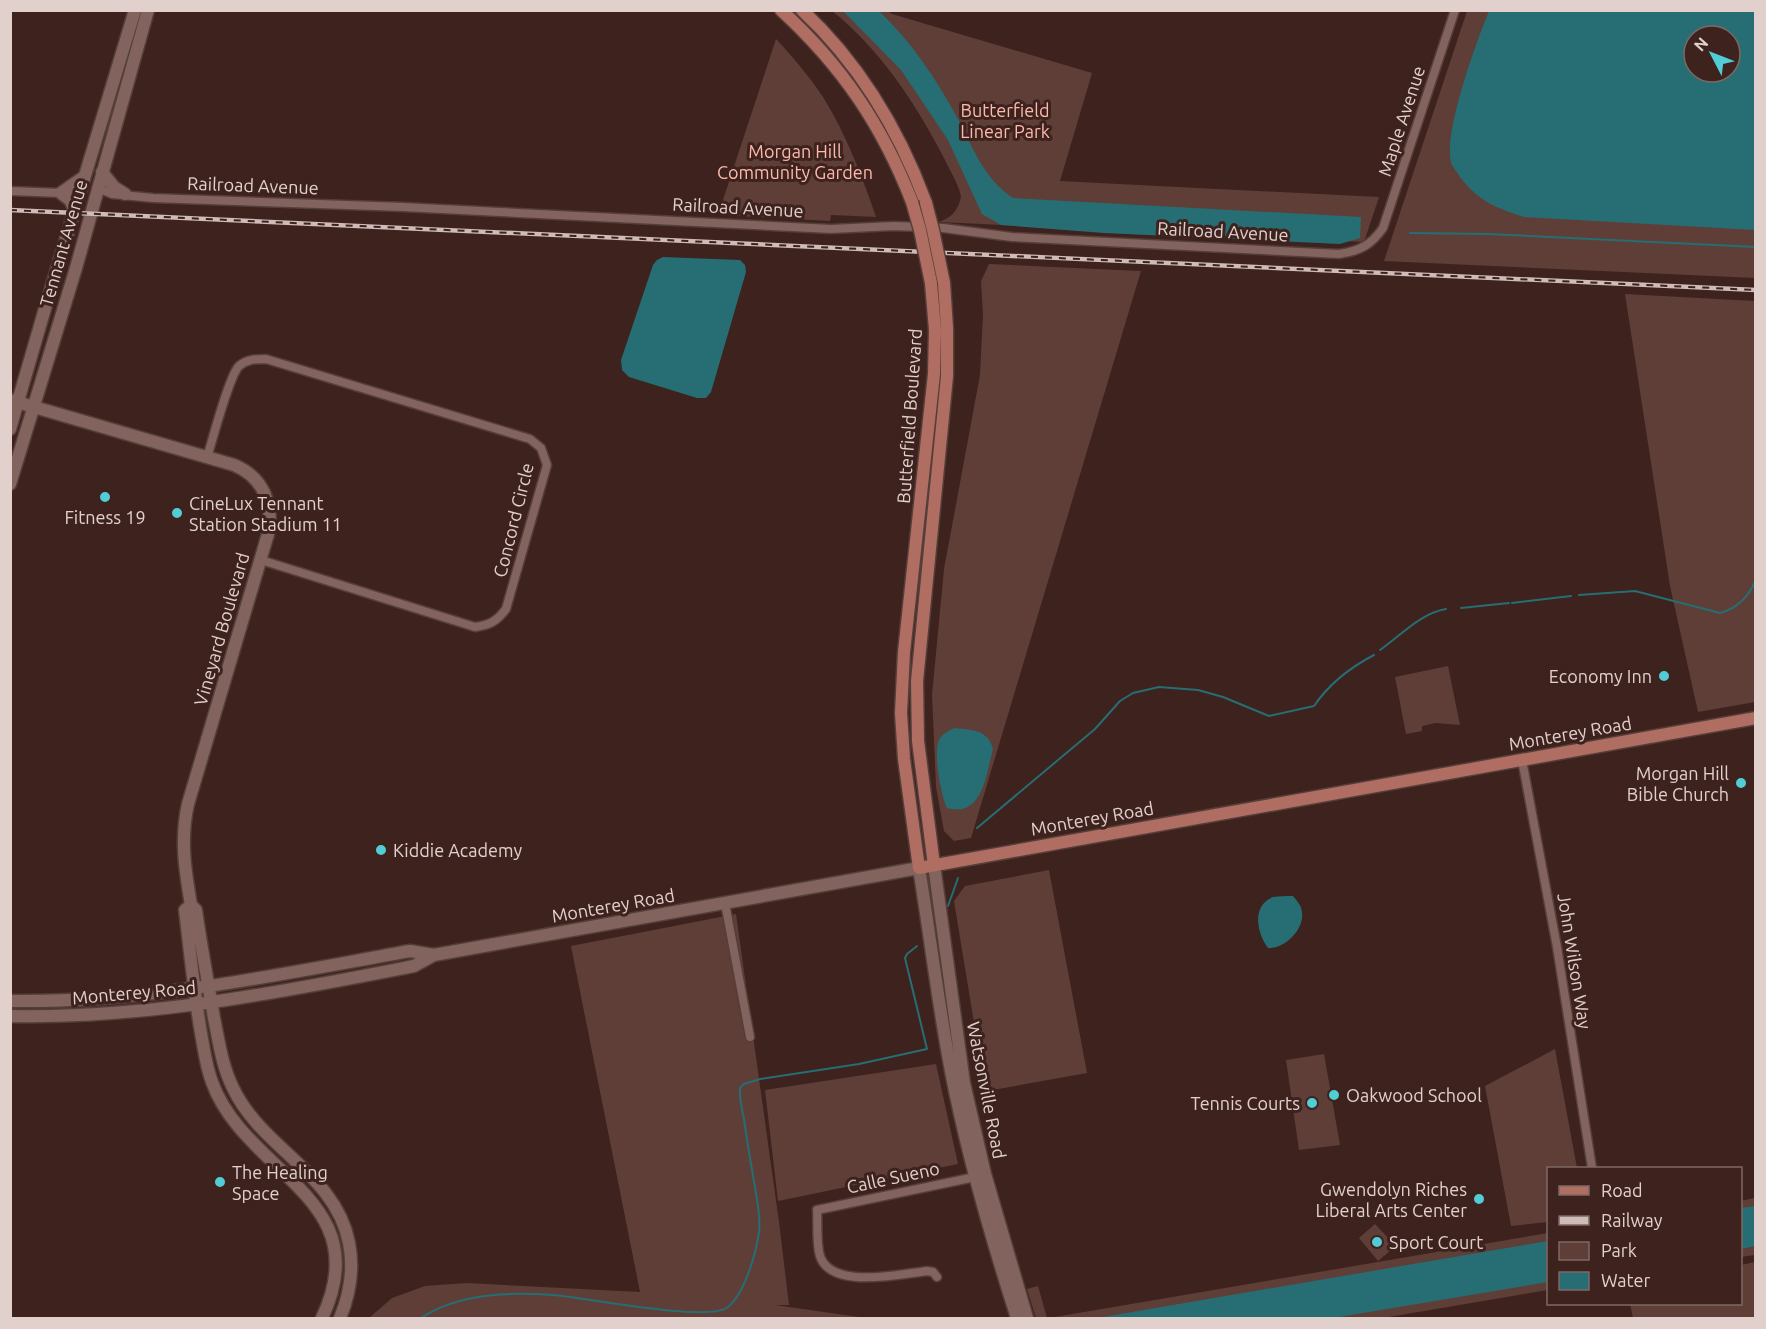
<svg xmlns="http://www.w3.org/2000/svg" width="1766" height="1329" font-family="Ubuntu,sans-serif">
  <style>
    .green { fill: #5f3e38; fill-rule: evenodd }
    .water { fill: #266e73; fill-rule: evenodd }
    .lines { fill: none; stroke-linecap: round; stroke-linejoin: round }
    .stream { stroke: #266e73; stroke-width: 2 }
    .street-casing { stroke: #553e3a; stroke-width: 11 }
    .secondary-casing { stroke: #553e3a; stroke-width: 15 }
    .primary-casing { stroke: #553e3a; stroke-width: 15 }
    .street { stroke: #82635d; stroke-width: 8 }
    .secondary { stroke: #82635d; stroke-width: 12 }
    .primary { stroke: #b06d61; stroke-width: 12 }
    .rail-casing { stroke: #cfbbb8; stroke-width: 4.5 }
    .rail { stroke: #3d221e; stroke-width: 2; stroke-dasharray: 7; stroke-linecap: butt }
    .primary-bridge-casing { stroke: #553e3a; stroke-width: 15; stroke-linecap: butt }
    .primary-bridge { stroke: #b06d61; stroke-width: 12 }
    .poi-dot { fill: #52ccd5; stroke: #3d221e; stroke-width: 2 }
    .labels { text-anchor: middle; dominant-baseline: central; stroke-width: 6; stroke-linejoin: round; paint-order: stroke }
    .park-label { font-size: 18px; fill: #fcb9ac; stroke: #3d221e }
    .street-label { font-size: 18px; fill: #e2d0cd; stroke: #3d221e }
    .poi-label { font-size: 18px; fill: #e2d0cd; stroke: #3d221e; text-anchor: start }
  </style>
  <rect width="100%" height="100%" fill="#3d221e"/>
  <path class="green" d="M832 11H887L892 14 1092 73 1060 181 1379 197 1364 242 939 222C951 218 959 210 961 196 958 183 950 171 944 158 916 104 880 49 832 11Z
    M1467 11H1755V278L1384 261ZM1694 36H1730V72H1694Z
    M776 39C793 57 809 76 823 97 846 134 862 176 876 217L831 215 830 221 718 215Z
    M989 264 1141 271 971 838 954 841 944 831 936 787 932 695 944 569 980 375 983 315 981 281Z
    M1625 294 1755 301V702L1698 712 1670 586Z
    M1448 666 1460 725 1436 723 1422 726V731L1406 734 1395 677Z
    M1049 870 1087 1073 987 1091 978 1047 954 901 965 886Z
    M736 914 779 1222 789 1305H775L866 1318H369L392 1298 425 1286 467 1283 640 1292 571 946Z
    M1555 1049 1577 1168H1548V1222L1511 1226 1485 1086Z
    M1324 1054 1340 1145 1299 1150 1286 1060Z
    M936 1064 958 1164 778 1201 765 1090Z
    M1755 1198V1255L1741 1257 1740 1201Z
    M1375 1224 1396 1246 1378 1261 1359 1238Z
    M1548 1233V1290L1383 1318H1049Z
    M1755 1262V1318H1633L1630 1304H1740L1741 1265Z
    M1038 1286 1047 1318H1036L1027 1289Z"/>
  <path class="water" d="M843 11H879C911 41 937 80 958 119 973 148 984 179 1013 198L1361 217 1360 238 1340 244 1104 233 1001 225 982 214 948 140 901 70Z
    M1489 11H1755V230L1524 217C1496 208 1478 201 1460 177 1458 173 1454 169 1452 165 1441 138 1477 40 1489 11ZM1694 36H1730V72H1694Z
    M663 257 740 260 745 265 746 272 711 392 706 398H697L629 377 622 370 621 360 653 265 657 260Z
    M954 728C971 730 988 729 993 749 986 774 983 818 947 808 941 795 933 754 939 740 942 734 948 731 954 728Z
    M1293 896C1297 901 1302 906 1302 913 1304 930 1284 949 1268 948 1257 934 1251 905 1273 897 1279 896 1287 896 1293 896Z
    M1755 1206V1246L1741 1249V1208Z
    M1548 1241V1282L1333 1318H1097Z"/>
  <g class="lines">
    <path class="stream" d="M1410 233 1488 234 1756 247
      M1579 595 1635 591 1720 613C1738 608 1748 597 1756 580
      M1512 603 1571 596
      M1461 608 1509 603
      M1380 650C1400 636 1421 613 1446 609
      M977 828 1095 729 1120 701 1133 693 1159 687 1198 690 1223 697 1269 716 1314 706C1329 684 1351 667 1374 655
      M948 906 958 878
      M421 1318C459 1293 509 1292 553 1295 584 1297 709 1323 728 1307 745 1293 756 1253 759 1232 761 1217 757 1201 755 1187 751 1164 747 1142 744 1119 742 1109 739 1098 740 1088L744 1084 760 1079 859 1064 927 1049 905 958 907 954 917 946"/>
    <g class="street-casing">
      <path id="street" d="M98 188 112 194 153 198 403 207 831 229 894 226 943 228 1012 237 1339 254C1360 251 1371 245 1383 228L1455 10
        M10 191 61 193
        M207 457C213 439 229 376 239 366 247 359 256 359 266 359L530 439 541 448 547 465 506 609C497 621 490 625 475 627L261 560
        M1522 760 1557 947 1592 1168
        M725 903 750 1037
        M937 1277 933 1272 927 1271C901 1274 831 1290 820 1256 816 1243 818 1224 817 1210L975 1177"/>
    </g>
    <g class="secondary-casing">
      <path id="secondary" d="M102 172 114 187 125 194
        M75 210 70 200 61 193 84 177
        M10 400 234 465C263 477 274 504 268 534L188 804C180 839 185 870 191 905L196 910C201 946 208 982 214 1018 219 1042 222 1066 233 1088 261 1148 336 1174 349 1243 354 1269 350 1294 340 1318
        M10 429 46 305 135 10
        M10 484 76 268 148 10
        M934 865 964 1083 985 1174 1027 1318
        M191 905 185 910C190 951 194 992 201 1033 204 1049 206 1066 212 1082 245 1174 379 1198 322 1318
        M10 1001C147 1003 276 975 410 951L434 955 919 868C930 935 938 1004 951 1071 967 1155 991 1237 1017 1318
        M10 1016C146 1019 281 992 414 966L434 955"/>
    </g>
    <g class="primary-casing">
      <path id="primary" d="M781 10C842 66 882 125 912 202
        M802 10C860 64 899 130 926 203
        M931 283 935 330 934 374 904 652 901 713 904 759 919 868 1756 718
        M934 865 918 741 917 681 947 376V328L944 283"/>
    </g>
    <use href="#street" class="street"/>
    <use href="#secondary" class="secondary"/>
    <use href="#primary" class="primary"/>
    <g class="rail-casing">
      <path id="rail" d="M10 210 1756 290"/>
    </g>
    <use href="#rail" class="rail"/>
    <g class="primary-bridge-casing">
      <path id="primary-bridge" d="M912 202 920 230 931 283
        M926 203 933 230 944 283"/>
    </g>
    <use href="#primary-bridge" class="primary-bridge"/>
  </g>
  <g class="poi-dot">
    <circle cx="105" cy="497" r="6"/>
    <circle cx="177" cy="513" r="6"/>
    <circle cx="1664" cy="676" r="6"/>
    <circle cx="1741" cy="783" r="6"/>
    <circle cx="381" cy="850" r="6"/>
    <circle cx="1334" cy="1095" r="6"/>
    <circle cx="1312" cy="1103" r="6"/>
    <circle cx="220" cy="1182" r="6"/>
    <circle cx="1479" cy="1199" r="6"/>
    <circle cx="1377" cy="1242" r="6"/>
  </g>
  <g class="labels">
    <g class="park-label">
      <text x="1005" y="110">Butterfield<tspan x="1005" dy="21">Linear Park</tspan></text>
      <text x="795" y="151">Morgan Hill<tspan x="795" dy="21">Community Garden</tspan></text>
    </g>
    <g class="street-label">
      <text transform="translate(1401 121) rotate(-72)">Maple Avenue</text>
      <text transform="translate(253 185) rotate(2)">Railroad Avenue</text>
      <text transform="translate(738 207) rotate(3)">Railroad Avenue</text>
      <text transform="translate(1223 231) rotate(3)">Railroad Avenue</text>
      <text transform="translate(63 243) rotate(-74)">Tennant Avenue</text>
      <text transform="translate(909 416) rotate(-86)">Butterfield Boulevard</text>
      <text transform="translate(513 520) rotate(-76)">Concord Circle</text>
      <text transform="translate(221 629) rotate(-74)">Vineyard Boulevard</text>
      <text transform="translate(1570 733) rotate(-10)">Monterey Road</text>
      <text transform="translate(1092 818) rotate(-10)">Monterey Road</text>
      <text transform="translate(613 905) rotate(-10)">Monterey Road</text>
      <text transform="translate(1575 961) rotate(81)">John Wilson Way</text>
      <text transform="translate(134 992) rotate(-5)">Monterey Road</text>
      <text transform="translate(987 1090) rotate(79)">Watsonville Road</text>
      <text transform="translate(893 1177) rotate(-12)">Calle Sueno</text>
    </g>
    <g class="poi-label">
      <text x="189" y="503">CineLux Tennant<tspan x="189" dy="21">Station Stadium 11</tspan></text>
      <text x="105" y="517" text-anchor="middle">Fitness 19</text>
      <text x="1652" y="676" text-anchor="end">Economy Inn</text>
      <text x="1729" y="773" text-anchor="end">Morgan Hill<tspan x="1729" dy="21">Bible Church</tspan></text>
      <text x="393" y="850">Kiddie Academy</text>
      <text x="1346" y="1095">Oakwood School</text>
      <text x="1300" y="1103" text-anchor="end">Tennis Courts</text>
      <text x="232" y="1172">The Healing<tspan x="232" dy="21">Space</tspan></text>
      <text x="1467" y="1189" text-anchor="end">Gwendolyn Riches<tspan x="1467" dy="21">Liberal Arts Center</tspan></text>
      <text x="1389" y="1242">Sport Court</text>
    </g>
  </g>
  <rect width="1766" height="1329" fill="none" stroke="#e2d0cd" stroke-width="24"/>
  <rect x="1547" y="1167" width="195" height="138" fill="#3d221e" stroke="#7f6864" stroke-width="1.5"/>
  <rect x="1559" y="1186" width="30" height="9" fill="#b06d61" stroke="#7f6864" stroke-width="1.5"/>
  <text x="1601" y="1197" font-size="18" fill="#e2d0cd">Road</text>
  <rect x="1559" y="1216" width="30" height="9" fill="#cfbbb8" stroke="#7f6864" stroke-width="1.5"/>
  <text x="1601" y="1227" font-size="18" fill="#e2d0cd">Railway</text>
  <rect x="1559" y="1242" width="30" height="18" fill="#5f3e38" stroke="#7f6864" stroke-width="1.5"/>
  <text x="1601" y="1257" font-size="18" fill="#e2d0cd">Park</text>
  <rect x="1559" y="1272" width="30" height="18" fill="#266e73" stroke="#7f6864" stroke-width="1.5"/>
  <text x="1601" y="1287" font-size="18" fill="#e2d0cd">Water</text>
  <g transform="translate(1712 54) rotate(312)"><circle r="28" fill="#3d221e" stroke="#7f6864" stroke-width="1.5"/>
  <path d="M0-4.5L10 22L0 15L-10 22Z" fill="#52ccd5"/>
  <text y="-9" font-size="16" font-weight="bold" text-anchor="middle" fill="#e2d0cd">N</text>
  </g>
</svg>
